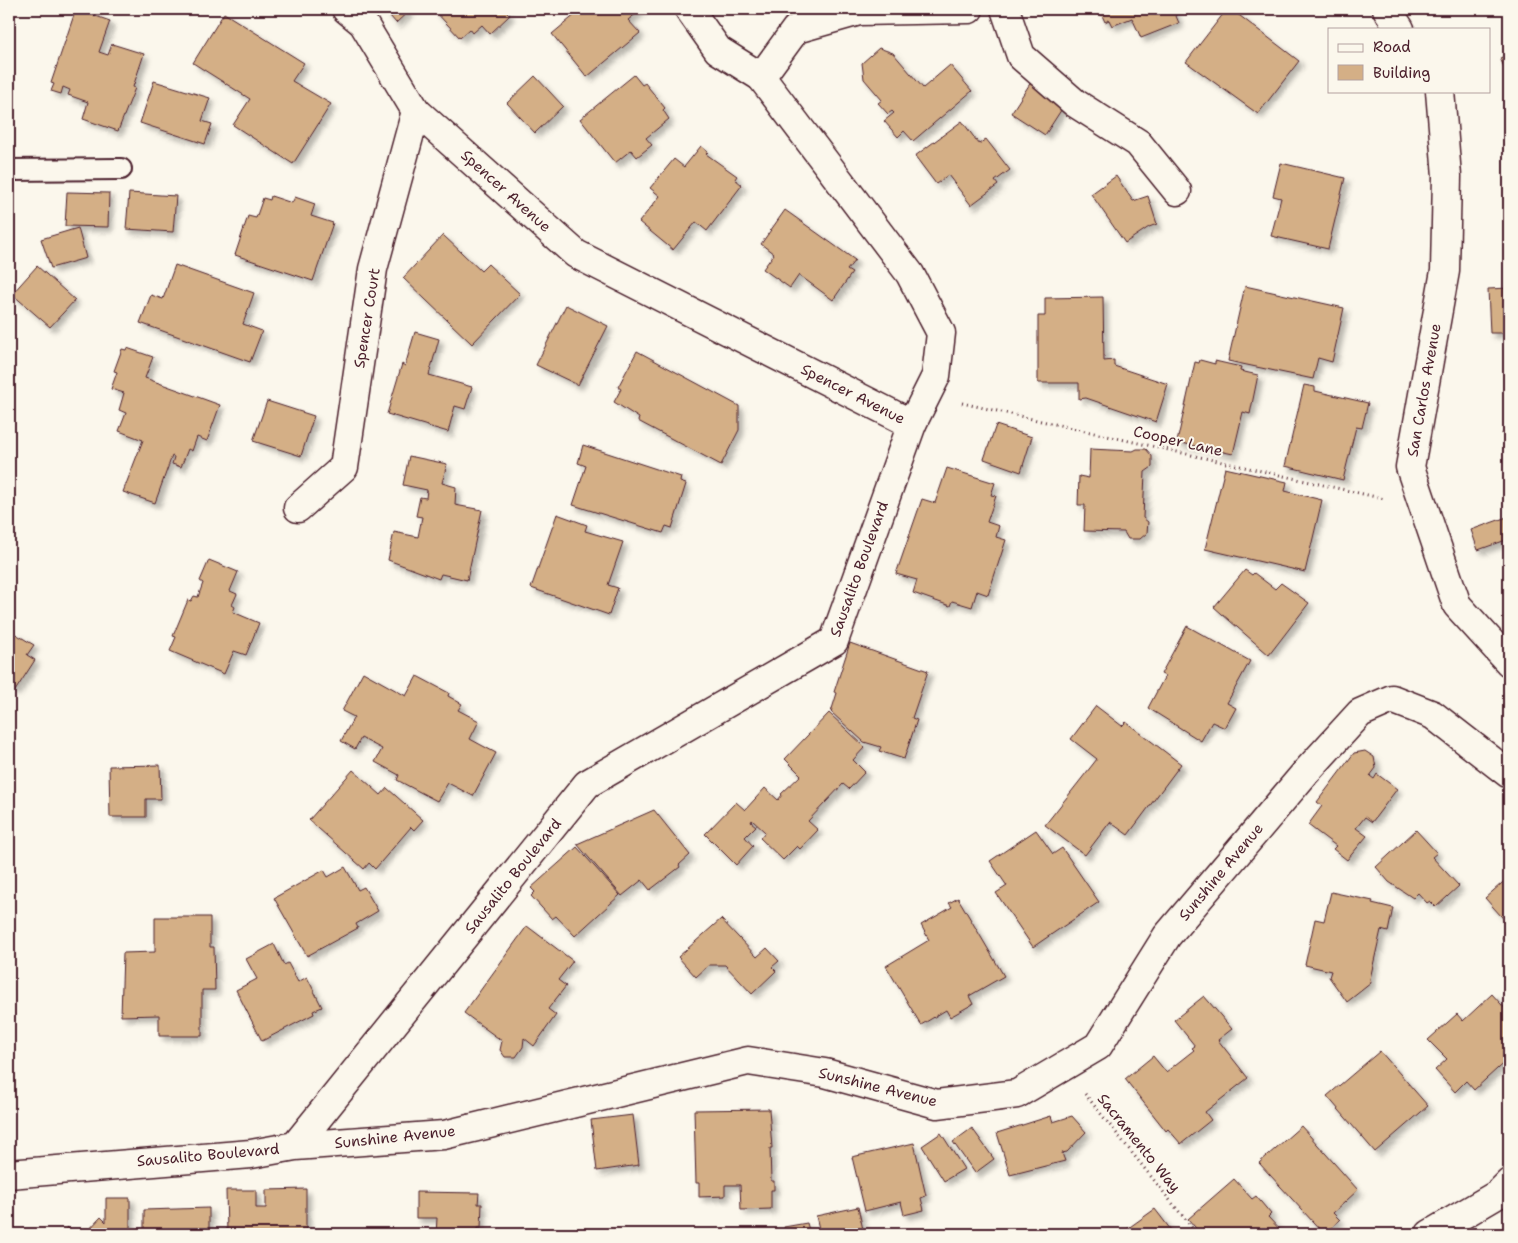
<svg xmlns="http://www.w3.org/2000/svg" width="1518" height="1243" font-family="'Shantell Sans',sans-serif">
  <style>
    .building { fill: #d4af86; stroke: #4a1f2b; filter: url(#shadow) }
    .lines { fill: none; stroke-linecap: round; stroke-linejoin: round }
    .service-casing { stroke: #4a1f2b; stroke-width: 24 }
    .minor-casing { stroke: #4a1f2b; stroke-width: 31 }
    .tertiary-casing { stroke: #4a1f2b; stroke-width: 31 }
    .path { stroke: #4a1f2b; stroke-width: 3; stroke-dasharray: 1 4; stroke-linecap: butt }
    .service { stroke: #fbf7ec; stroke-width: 20 }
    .minor { stroke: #fbf7ec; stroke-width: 28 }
    .tertiary { stroke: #fbf7ec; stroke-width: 28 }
    .labels { text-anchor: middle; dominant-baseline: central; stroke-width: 4; stroke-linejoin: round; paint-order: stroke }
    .street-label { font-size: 15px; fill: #4a1f2b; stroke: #fbf7ec }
  </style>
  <defs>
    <filter id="shadow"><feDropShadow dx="4.5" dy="4.5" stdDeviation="2.5" flood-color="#0004"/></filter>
  </defs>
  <rect width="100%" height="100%" fill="#fbf7ec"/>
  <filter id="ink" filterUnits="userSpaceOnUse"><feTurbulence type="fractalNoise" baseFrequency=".02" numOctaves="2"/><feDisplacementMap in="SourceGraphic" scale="10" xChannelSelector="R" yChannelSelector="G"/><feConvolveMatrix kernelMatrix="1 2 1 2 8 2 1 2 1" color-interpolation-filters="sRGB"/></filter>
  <g filter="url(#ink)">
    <path class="building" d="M76 9 110 21 99 52 108 55 112 44 144 54 133 87 135 88 118 131 83 119 88 102 68 95 70 90 63 87 61 94 51 91 54 84 51 83Z
      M384 9H411L396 23Z
      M433 9H504L510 15 490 34 482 25 473 33 470 29 460 38Z
      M573 9H642L628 20 640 33 587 77 552 34 577 13Z
      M1099 9H1173L1179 23 1141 38 1132 18 1112 26 1109 20 1105 22Z
      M1227 9H1231L1299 61 1258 114 1186 62Z
      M224 13 304 63 292 81 331 104 293 164 233 125 250 99 193 63Z
      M879 48 893 53 923 88 950 65 972 91 913 141 904 131 898 137 884 121 894 113 892 111 888 114 878 103 882 100 864 79 862 63Z
      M1509 54V78L1500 58Z
      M634 75 642 85 645 83 665 108 663 110 669 119 646 138 652 145 637 157 631 150 615 163 580 119Z
      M535 76 563 106 535 133 507 103Z
      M1033 79 1067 101 1045 135 1011 113Z
      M154 81 210 98 202 121 212 124 205 144 140 123Z
      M962 121 979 144 986 139 1010 170 995 181 998 185 971 205 948 175 936 184 915 156Z
      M701 146 708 152 706 154 737 176 735 179 742 185 707 231 696 222 673 250 639 222 660 196 650 188 674 159 684 167Z
      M1281 163 1345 178 1328 249 1271 236 1281 198 1273 196Z
      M1116 176 1133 201 1148 196 1157 224 1149 227 1125 243 1091 194Z
      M67 192 109 193 108 227 65 226Z
      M129 193 176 196 173 232 126 229Z
      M271 196 292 203 295 197 315 204 311 216 333 223 313 281 235 255 248 216 256 218 263 198 270 200Z
      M785 210 855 260 847 270 852 273 833 300 799 275 790 288 763 269 774 254 761 244Z
      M78 228 86 258 51 268 41 239Z
      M443 235 481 271 488 264 520 294 472 344 403 278Z
      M175 265 254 293 243 324 262 331 250 362 140 323 151 295 163 299Z
      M37 266 75 300 50 327 12 294Z
      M1245 286 1344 308 1332 362 1318 358 1313 379 1228 361Z
      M1509 288V333H1490L1488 289Z
      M1103 297 1104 361 1114 360V366L1168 384 1156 422 1086 398 1079 399V383H1038V316H1045V298Z
      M566 305 608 326 578 385 536 365Z
      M415 332 439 339 429 375 472 387 465 409 455 406 448 432 387 414 402 364 405 366Z
      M127 348 153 357 145 378 220 405 207 441 197 437 192 451 188 449 181 467 172 464 174 457 172 456 155 503 123 492 143 440 119 431 126 413 119 410 124 393 111 389 117 372 114 371 122 349 126 350Z
      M637 351 739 406V430L721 465 638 421 639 418 614 402 621 389 618 387Z
      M1200 360 1215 364V361L1241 367 1240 371 1258 375 1250 414 1243 412 1233 454 1177 442 1195 362 1199 363Z
      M1304 385 1315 387V391L1368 403 1362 428 1356 427 1343 480 1285 466Z
      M267 401 314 416 301 456 253 441Z
      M1509 405V427L1505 406Z
      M996 425 1032 437 1021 472 984 459Z
      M1509 432V462L1502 433Z
      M583 445 681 477 680 482 686 484 672 528 666 526 663 533 573 505 586 466 578 463Z
      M1090 449 1133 451 1137 449H1146L1152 456V467L1145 472 1143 518 1148 522 1147 533 1140 539H1128L1124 532 1084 531 1085 505H1078L1079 476 1089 478Z
      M409 456 447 464 442 483 456 487 455 505 482 510 467 580 441 574 439 579 388 560 394 532 418 537 422 517 416 516 420 497 426 498 427 490 403 485Z
      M947 468 995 483 991 495 996 496 987 522 999 526 996 537 1006 540 988 595 977 591 972 607 952 601 950 606 913 593 917 580 896 574 922 499 935 503Z
      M1225 468 1287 482 1285 491 1322 500 1305 572 1205 549Z
      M557 514 587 525 585 531 623 542 608 585 618 588 609 615 531 588Z
      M1507 517 1509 539 1478 550 1471 530Z
      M209 560 238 572 230 591 237 594 232 605 235 607 233 612 259 623 246 655 234 651 224 674 170 651 176 637 173 636 188 600 191 601 194 596 198 597 203 583 200 581Z
      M1245 570 1252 575 1254 573 1275 589 1281 583 1309 603 1269 655 1214 607Z
      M1187 626 1250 661 1227 703 1236 708 1225 728 1212 722 1201 741 1148 708 1165 676 1161 674Z
      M14 633 34 645 27 655 35 660 15 691 9 688V642Z
      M850 643 928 671 912 718 917 720 904 759 879 751 881 747 864 742 831 712 837 693 834 692Z
      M363 672 406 696 417 676 449 693 448 696 462 704 458 710 479 721 470 739 496 753 473 796 448 783 437 801 397 780 399 775 375 762 382 749 361 738 355 749 341 741 354 717 342 711Z
      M1096 706 1122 726 1126 722 1181 764 1128 835 1110 822 1085 855 1045 825 1097 759 1071 739Z
      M829 713 865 747 853 760 865 772 849 789 843 784 808 821 818 830 800 849 797 846 783 860 760 838 765 832 752 820 751 822 756 826 745 837 753 846 736 865 705 834 736 802 745 810 765 788 778 800 782 795 781 794 801 775 785 759Z
      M1365 751 1374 757 1376 768 1370 776 1374 779 1377 774 1397 789 1372 822 1365 817 1356 828 1367 836 1347 860 1333 849 1336 846 1308 825 1322 806 1317 802 1354 753Z
      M160 765 161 799H146V817H110L109 766Z
      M353 770 381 795 387 788 423 820 414 830 411 827 375 869 369 863 364 869 309 820Z
      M654 810 690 855 679 865 680 867 650 890 642 880 622 896 577 844Z
      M1036 830 1053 854 1062 848 1099 902 1033 947 996 893 1007 886 990 861Z
      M1416 830 1437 853 1432 857 1459 886 1436 907 1430 901 1427 903 1418 893 1413 898 1389 882 1376 867Z
      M577 847 620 895 575 936 556 916 552 919 531 896 535 892 531 888Z
      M345 867 358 890 364 887 378 911 356 924 358 928 307 956 274 898 324 870 328 877Z
      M1509 877V925L1485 898Z
      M1331 892 1373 901 1372 903 1393 908 1388 932 1381 930 1370 979 1371 983 1347 1002 1329 977 1331 971 1305 965 1315 919 1324 921Z
      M958 898 1004 976 969 996 973 1004 950 1017 946 1010 921 1025 886 966 929 940 921 925 952 907 949 903Z
      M155 917H210V947H214L215 990H202V1036H159V1015L121 1016 123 953 155 952Z
      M721 919 757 957 767 948 779 961 772 967 776 971 752 994 725 965H709L696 977 678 957Z
      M527 926 573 961 558 980 566 986 548 1009 556 1015 534 1046 524 1038 523 1047 516 1057H505L500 1050 502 1041 464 1013Z
      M1509 929V945L1502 938Z
      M274 944 284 965 288 963 298 982 307 977 322 1007 313 1011 314 1014 262 1041 236 990 257 979 246 959Z
      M1492 994 1509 1013V1046L1506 1049 1509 1053V1058L1474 1090 1466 1081 1455 1092 1435 1070 1447 1059 1428 1040 1457 1014 1463 1021Z
      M1204 996 1232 1029 1218 1040 1248 1078 1205 1112 1211 1120 1181 1144 1168 1129 1166 1131 1125 1079 1153 1056 1166 1072 1194 1050 1192 1048 1195 1046 1174 1020Z
      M1380 1051 1428 1106 1375 1152 1327 1096Z
      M769 1109 772 1148H770L771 1181H774V1190H771V1209L741 1210 740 1185H725V1196L699 1197V1183H696L694 1110Z
      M633 1115 639 1165 597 1171 591 1120Z
      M1051 1116 1053 1122 1072 1116 1086 1132 1067 1152 1062 1153 1065 1161 1010 1175 997 1133Z
      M1301 1126 1358 1190 1333 1213 1340 1220 1324 1234 1259 1163Z
      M972 1128 994 1159 975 1173 953 1142Z
      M941 1133 964 1169 944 1181 922 1146Z
      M914 1143 926 1196 921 1198 924 1210 904 1215 901 1202 865 1211 852 1157Z
      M1234 1179 1252 1199 1256 1196 1271 1214 1268 1217 1284 1234H1201L1188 1219Z
      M306 1189V1234H227L226 1190H256V1208H266V1190Z
      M416 1192 479 1193 478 1204H482L481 1228H478V1234H436L437 1218H416Z
      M106 1198H130V1234H85L101 1217 106 1222Z
      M858 1207 864 1234H815L820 1233 816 1216Z
      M209 1208V1234H144V1210Z
      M1155 1209 1174 1234H1120Z
      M807 1223 810 1234H786L784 1227Z
      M67 1227 74 1234H61Z"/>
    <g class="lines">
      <g class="service-casing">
        <path id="service" d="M9 170 121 169"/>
      </g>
      <g class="minor-casing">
        <path id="minor" d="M689 9 718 50 761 77
          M1005 9 1021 56 1075 103 1138 143 1177 191
          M1387 9 1400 29
          M1440 91 1447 176 1445 271 1410 467 1457 605 1509 662
          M298 508 344 467 373 269 416 111
          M295 1146 444 1135 748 1061 825 1073 937 1104 1017 1094 1098 1046 1167 936 1306 772 1360 713 1392 699 1433 715 1509 774
          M9 1174 251 1154 295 1146 587 784 834 641 912 424
          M1430 1234 1498 1194 1509 1183"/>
      </g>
      <g class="tertiary-casing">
        <path id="tertiary" d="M346 9 363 23 416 111 576 254 912 424 936 376 941 333 910 274 761 77 796 29 859 11 969 9"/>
      </g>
      <path class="path" d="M962 403 1385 499
        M1085 1094 1197 1234"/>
      <use href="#service" class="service"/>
      <use href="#minor" class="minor"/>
      <use href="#tertiary" class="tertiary"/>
    </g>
  </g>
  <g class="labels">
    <g class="street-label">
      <text transform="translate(506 191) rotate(42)">Spencer Avenue</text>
      <text transform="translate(367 318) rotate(-81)">Spencer Court</text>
      <text transform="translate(1424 390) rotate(-80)">San Carlos Avenue</text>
      <text transform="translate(853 394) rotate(27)">Spencer Avenue</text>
      <text transform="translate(1178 441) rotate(13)">Cooper Lane</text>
      <text transform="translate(859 569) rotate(-70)">Sausalito Boulevard</text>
      <text transform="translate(1221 872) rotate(-50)">Sunshine Avenue</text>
      <text transform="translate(513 876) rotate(-51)">Sausalito Boulevard</text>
      <text transform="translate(878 1087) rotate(14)">Sunshine Avenue</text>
      <text transform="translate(395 1137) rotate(-6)">Sunshine Avenue</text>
      <text transform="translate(1139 1143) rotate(51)">Sacramento Way</text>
      <text transform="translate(208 1155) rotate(-5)">Sausalito Boulevard</text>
    </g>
  </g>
  <rect width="1518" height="1243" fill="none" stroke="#fbf7ec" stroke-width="30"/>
  <rect x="15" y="15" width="1488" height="1213" fill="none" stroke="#4a1f2b" stroke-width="2" filter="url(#ink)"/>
  <rect x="1328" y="28" width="162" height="65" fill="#fbf7ec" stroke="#b4a19f"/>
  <rect x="1338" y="44" width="25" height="8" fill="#fbf7ec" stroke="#b4a19f"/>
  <text x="1373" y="52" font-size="15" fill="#4a1f2b">Road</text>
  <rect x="1338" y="65" width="25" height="15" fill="#d4af86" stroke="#b4a19f"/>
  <text x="1373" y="78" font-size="15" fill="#4a1f2b">Building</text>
</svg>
